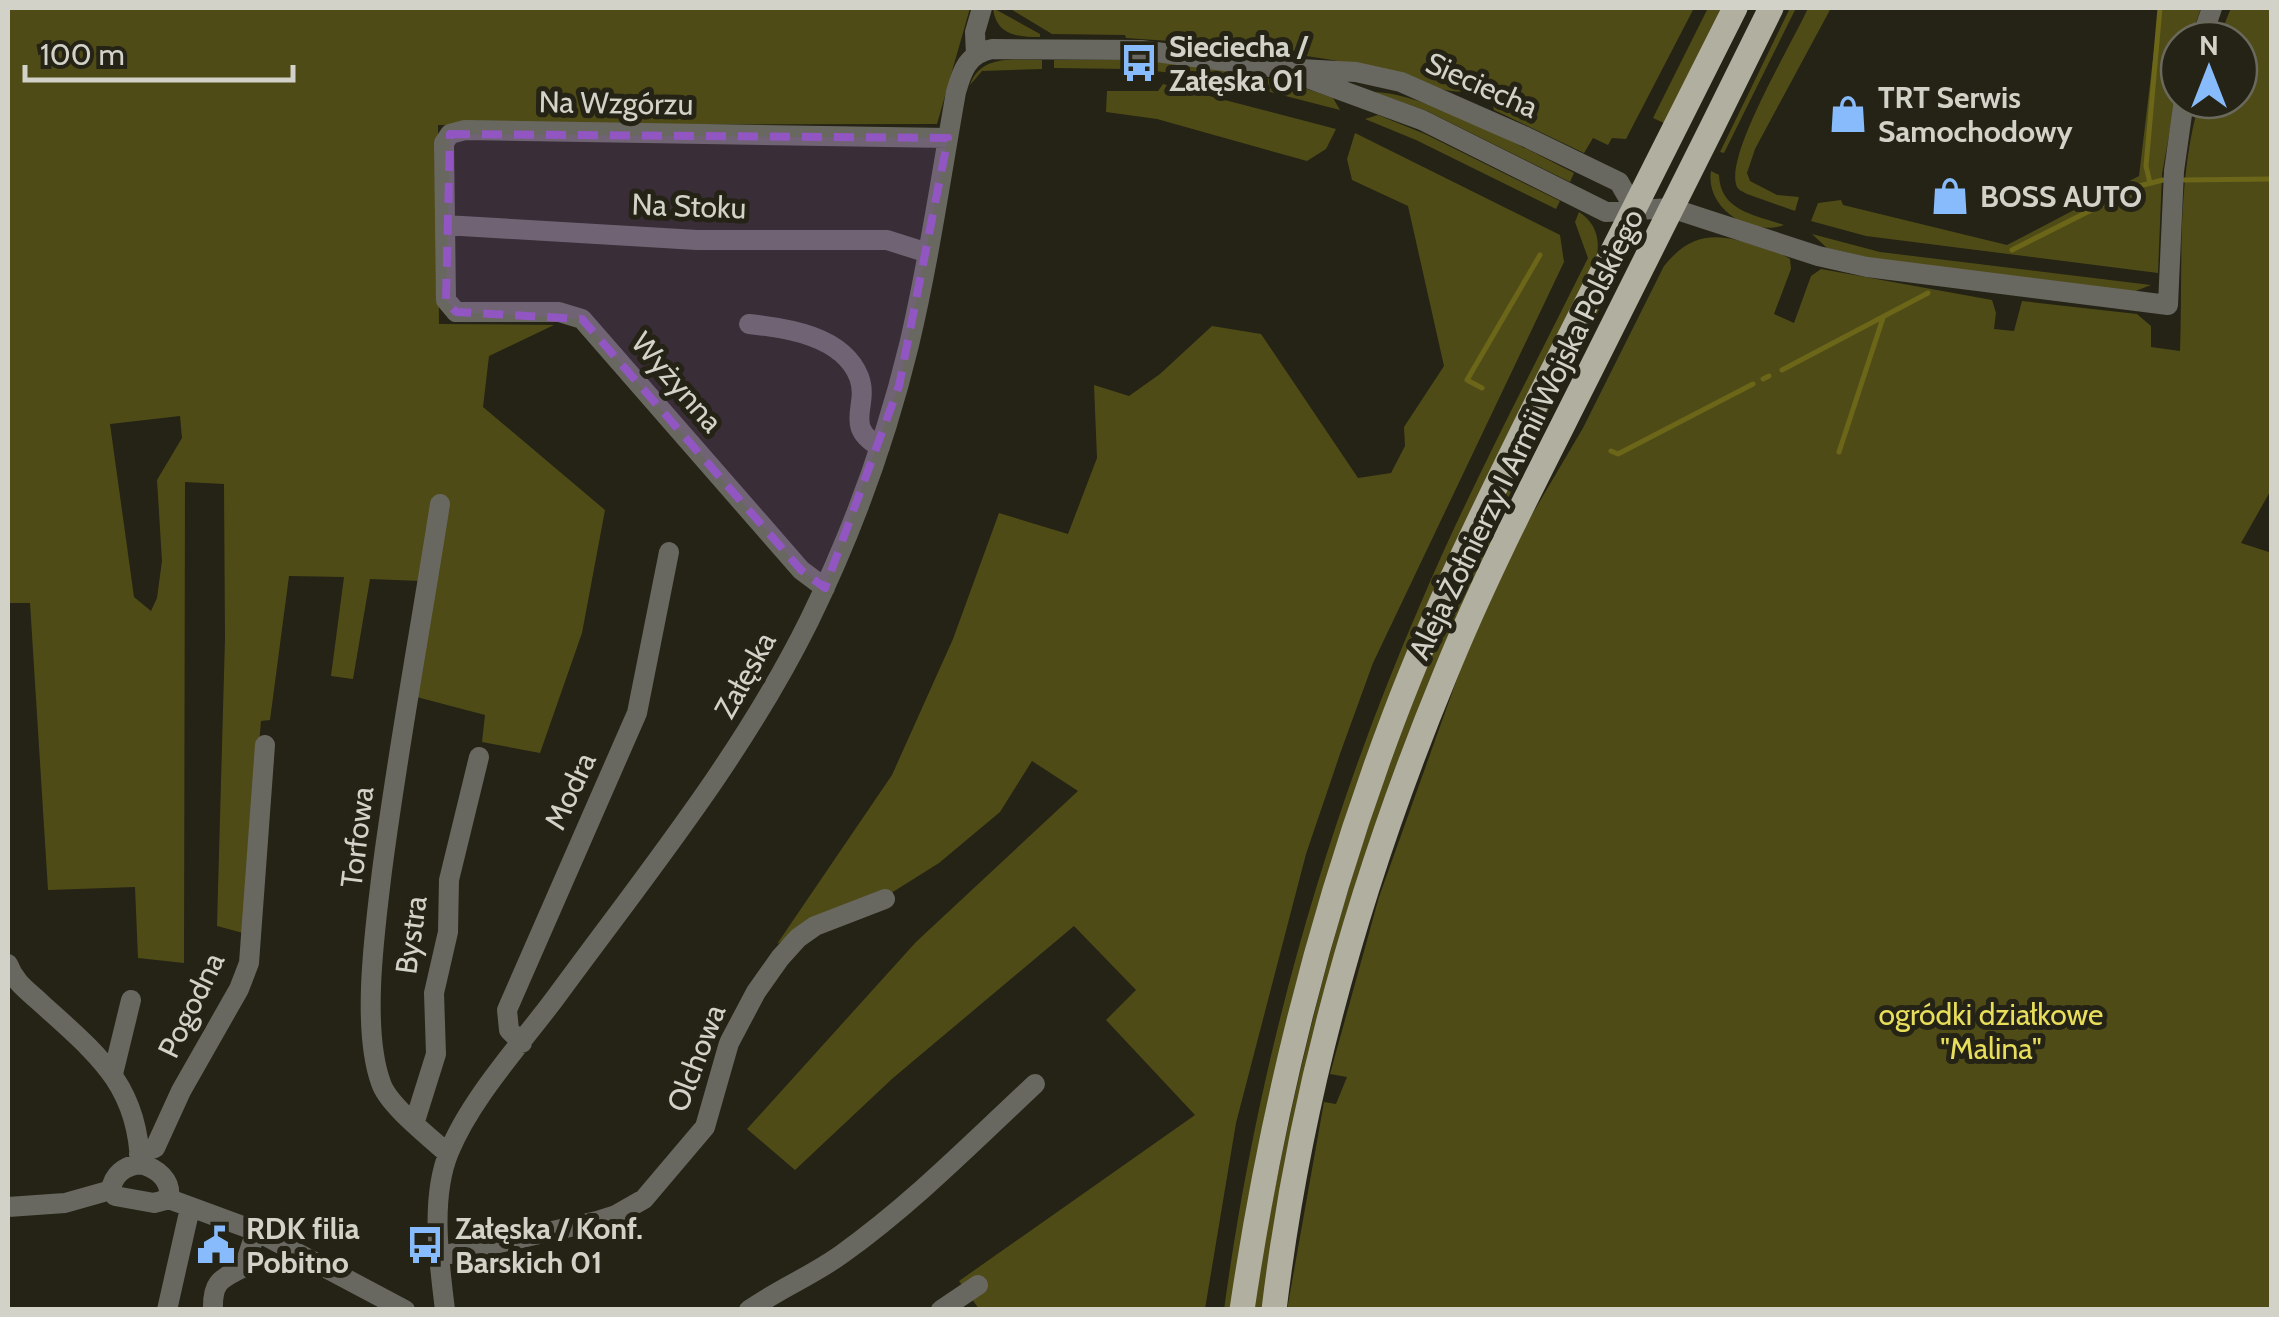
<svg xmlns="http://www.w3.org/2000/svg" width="2279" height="1317" font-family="Cabin,sans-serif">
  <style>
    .green { fill: #4f4b17; fill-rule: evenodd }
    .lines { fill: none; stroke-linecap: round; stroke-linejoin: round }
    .stream { stroke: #6c6619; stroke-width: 5 }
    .minor { stroke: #686861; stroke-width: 20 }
    .major { stroke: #b0afa0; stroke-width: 25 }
    .marked { fill: #9156c2; fill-opacity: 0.2; stroke: #9156c2; stroke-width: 8; stroke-dasharray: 20 12; stroke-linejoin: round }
    .labels { text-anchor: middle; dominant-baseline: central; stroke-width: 10; stroke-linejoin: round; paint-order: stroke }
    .poi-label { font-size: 30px; font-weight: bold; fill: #d3d2c9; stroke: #242315; text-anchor: start }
    .street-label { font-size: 30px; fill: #d3d2c9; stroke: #242315 }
    .park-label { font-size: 30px; fill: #e8de5c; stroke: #242315 }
  </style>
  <rect width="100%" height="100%" fill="#242315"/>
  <path class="green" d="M8 8H970L937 124 438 125 439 324 554 325 489 356 483 407 605 510 582 633 540 753 482 742 485 715 413 696 421 581 370 579 353 679 331 676 344 577 289 576 270 720 261 721 243 933 217 926 225 638 224 484 185 482 184 963 138 958 135 887 48 890 30 603H8ZM180 416 182 438 157 480 162 561 157 598 151 611 134 597 110 424Z
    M993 8 1040 34V37C1017 37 996 35 993 8Z
    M1009 8H1694L1626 139 1612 138 1608 145 1593 138 1584 153 1494 110 1491 99 1476 90C1442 98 1420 77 1388 70 1302 53 1213 43 1126 38L1125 35 1052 34Z
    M1708 8H1721L1664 123 1653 118Z
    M1790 8H1796L1724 153 1720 152Z
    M1808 8H1831L1755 149 1747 173 1750 181 1777 195 1799 197 1795 211 1747 194C1742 191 1737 190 1736 184 1727 151 1792 44 1808 8Z
    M2159 8H2201L2190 40H2179V80L2162 174 2158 273 1866 236 1811 221 1818 203 1841 200 1843 205 2007 245 2139 176Z
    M2231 8H2271V490L2241 543 2272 553 2271 1309 1287 1310 1324 1102 1336 1104 1347 1077 1330 1074 1379 897 1467 651 1514 545 1583 428 1664 266C1693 230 1720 233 1760 247 1771 250 1781 253 1790 259L1791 269 1774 314 1794 323 1811 276 1821 269 1992 300 1996 313 1994 329 2014 331 2022 301 2137 314 2151 326V347L2180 351C2183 268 2176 181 2200 100H2239V40H2218Z
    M1042 60V69L982 71 970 85C981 54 1014 60 1042 60Z
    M1054 60H1129L1128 69 1054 68Z
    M1148 61C1210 65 1275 76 1333 98L1340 110 1224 80 1148 70Z
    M1163 84 1336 129 1326 149 1307 161 1157 119 1106 112 1107 91H1158Z
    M1374 92C1426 93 1525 149 1574 173L1570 182 1427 111Z
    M1378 115 1425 134 1560 201 1556 209 1416 140 1365 119Z
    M1355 133 1560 235 1564 262 1373 663 1341 751 1306 854 1236 1123 1205 1309H979L959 1281 1195 1115 1106 1020 1136 990 1074 926 893 1078 795 1170 747 1129 916 942 1078 791 1032 761 1000 812 939 863 888 895 820 920 777 944 892 775 953 639 999 513 1068 534 1097 458 1094 385 1129 396 1160 374 1212 326 1261 334 1358 478 1391 473 1405 446 1404 427 1444 366 1408 206 1352 180 1347 159Z
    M1711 171 1719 175C1720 211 1755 215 1784 225 1750 237 1705 208 1711 171Z
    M1579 212C1596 223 1601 240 1596 259L1378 732 1231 1309 1224 1310C1257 1067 1323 829 1420 605 1470 487 1531 373 1588 258L1575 222Z
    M1812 234 1880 252 2151 285 2133 292 1898 264 1827 248Z
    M1607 287 1610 288 1531 444 1414 723 1264 1309 1253 1310C1286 1110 1333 915 1403 725 1458 574 1536 431 1607 287Z"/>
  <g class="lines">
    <path class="stream" d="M2184 180 2272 179
      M2150 183 2146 166 2160 8
      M2012 250 2139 186 2163 180
      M1782 370 1928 293
      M1763 379 1769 376
      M1482 388 1467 380 1540 255
      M1611 451 1618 454 1753 384
      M1839 452 1883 318"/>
    <path class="minor" d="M2201 40 2212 8
      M976 55 975 32 982 8
      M1300 69 1356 72 1401 82 1526 137 1619 182 1634 208
      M445 225 697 240H887L928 253
      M749 324C787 328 843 336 859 377 870 406 842 426 880 447
      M440 504C421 626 398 748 382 871 375 929 361 1028 381 1083 388 1105 430 1137 448 1154
      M825 588 801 570 582 319 559 312H456L446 300 444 143 450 134 465 130 948 138
      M8 964C15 983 27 990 42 1004 97 1054 138 1085 140 1164
      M522 1043 509 1030 507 1010 637 713 669 552
      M113 1074 131 1000
      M415 1121 436 1054 434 993 448 932 449 880 479 757
      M139 1154 155 1148 181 1091 239 989 249 963 265 745
      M140 1164C157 1168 172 1180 169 1199L154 1203 115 1196 111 1190C113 1175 124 1166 140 1164Z
      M169 1199 256 1231 405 1310
      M8 1207 65 1203 111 1190
      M441 1256 597 1221 616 1215 644 1199 705 1127 729 1043 756 992 780 958 798 938 815 926 885 899
      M167 1310 190 1208
      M213 1310C212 1280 222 1279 244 1267L256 1231
      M445 1310C439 1261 430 1198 449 1152 471 1098 521 1044 556 997 646 874 741 758 809 621 852 533 886 440 909 345 929 261 941 176 956 92 962 71 967 54 992 49L1141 50 1283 69 1422 120 1606 212 1671 208 1818 256 1867 267 2168 305 2174 171 2184 100
      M749 1310C779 1289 813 1275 842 1254 912 1204 973 1142 1035 1084
      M941 1310 978 1285"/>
    <path class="major" d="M1242 1310C1272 1107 1321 909 1394 717 1438 601 1493 491 1548 380 1610 256 1673 132 1735 8
      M1274 1310C1300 1093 1362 876 1445 675 1488 569 1541 469 1592 367 1652 247 1712 128 1771 8"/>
  </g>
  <path class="marked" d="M450 134 948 138 899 386 825 588 801 570 582 319 456 312 446 300Z"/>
  <defs>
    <g id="bus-bare" transform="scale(3)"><path d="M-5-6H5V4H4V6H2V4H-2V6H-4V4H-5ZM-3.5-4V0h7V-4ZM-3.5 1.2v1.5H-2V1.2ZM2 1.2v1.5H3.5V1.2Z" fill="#87bbfb" stroke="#242315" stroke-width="2.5" paint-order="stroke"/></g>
    <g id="shop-bare" transform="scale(3)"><path d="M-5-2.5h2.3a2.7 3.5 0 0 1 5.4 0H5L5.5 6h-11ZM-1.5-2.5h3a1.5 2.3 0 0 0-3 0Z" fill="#87bbfb" stroke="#242315" stroke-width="2.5" paint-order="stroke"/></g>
    <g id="civic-bare" transform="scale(3)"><path d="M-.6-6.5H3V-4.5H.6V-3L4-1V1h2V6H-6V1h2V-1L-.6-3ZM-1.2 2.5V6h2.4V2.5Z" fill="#87bbfb" stroke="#242315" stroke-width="2.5" paint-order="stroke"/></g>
  </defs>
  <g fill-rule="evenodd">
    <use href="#bus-bare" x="1139" y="63"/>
    <use href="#shop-bare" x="1848" y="114"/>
    <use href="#shop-bare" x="1950" y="196"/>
    <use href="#civic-bare" x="216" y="1245"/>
    <use href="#bus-bare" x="425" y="1245"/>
  </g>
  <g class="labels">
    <g class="poi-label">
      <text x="1169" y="46">Sieciecha /<tspan x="1169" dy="34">Załęska 01</tspan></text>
      <text x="1878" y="97">TRT Serwis<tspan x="1878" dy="34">Samochodowy</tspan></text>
      <text x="1980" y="196">BOSS AUTO</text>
      <text x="246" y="1228">RDK filia<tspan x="246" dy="34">Pobitno</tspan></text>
      <text x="455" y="1228">Załęska / Konf.<tspan x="455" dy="34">Barskich 01</tspan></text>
    </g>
    <g class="street-label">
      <text transform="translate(1482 85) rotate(24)">Sieciecha</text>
      <text transform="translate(616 103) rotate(1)">Na Wzgórzu</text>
      <text transform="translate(689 206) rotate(2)">Na Stoku</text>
      <text transform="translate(677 382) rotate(49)">Wyżynna</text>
      <text transform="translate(1526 434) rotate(-64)">Aleja Żołnierzy I Armii Wojska Polskiego</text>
      <text transform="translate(745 675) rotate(-61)">Załęska</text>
      <text transform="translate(570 791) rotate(-65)">Modra</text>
      <text transform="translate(357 837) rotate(-83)">Torfowa</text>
      <text transform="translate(411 935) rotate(-82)">Bystra</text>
      <text transform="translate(191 1005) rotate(-64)">Pogodna</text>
      <text transform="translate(696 1058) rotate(-69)">Olchowa</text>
    </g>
    <g class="park-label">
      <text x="1991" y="1014">ogródki działkowe<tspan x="1991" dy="34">"Malina"</tspan></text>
    </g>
  </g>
  <rect width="2279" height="1317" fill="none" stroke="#d3d2c9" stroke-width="20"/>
  <g transform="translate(2209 70)"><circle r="48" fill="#242315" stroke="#6a695d" stroke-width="2.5"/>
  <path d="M0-8L18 38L0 25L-18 38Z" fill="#87bbfb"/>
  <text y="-15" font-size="28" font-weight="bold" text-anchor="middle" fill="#d3d2c9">N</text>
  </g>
  <path d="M25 65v15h268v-15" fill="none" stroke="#d3d2c9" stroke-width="5"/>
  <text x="40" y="65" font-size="30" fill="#d3d2c9" stroke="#242315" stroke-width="8" paint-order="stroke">100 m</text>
</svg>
